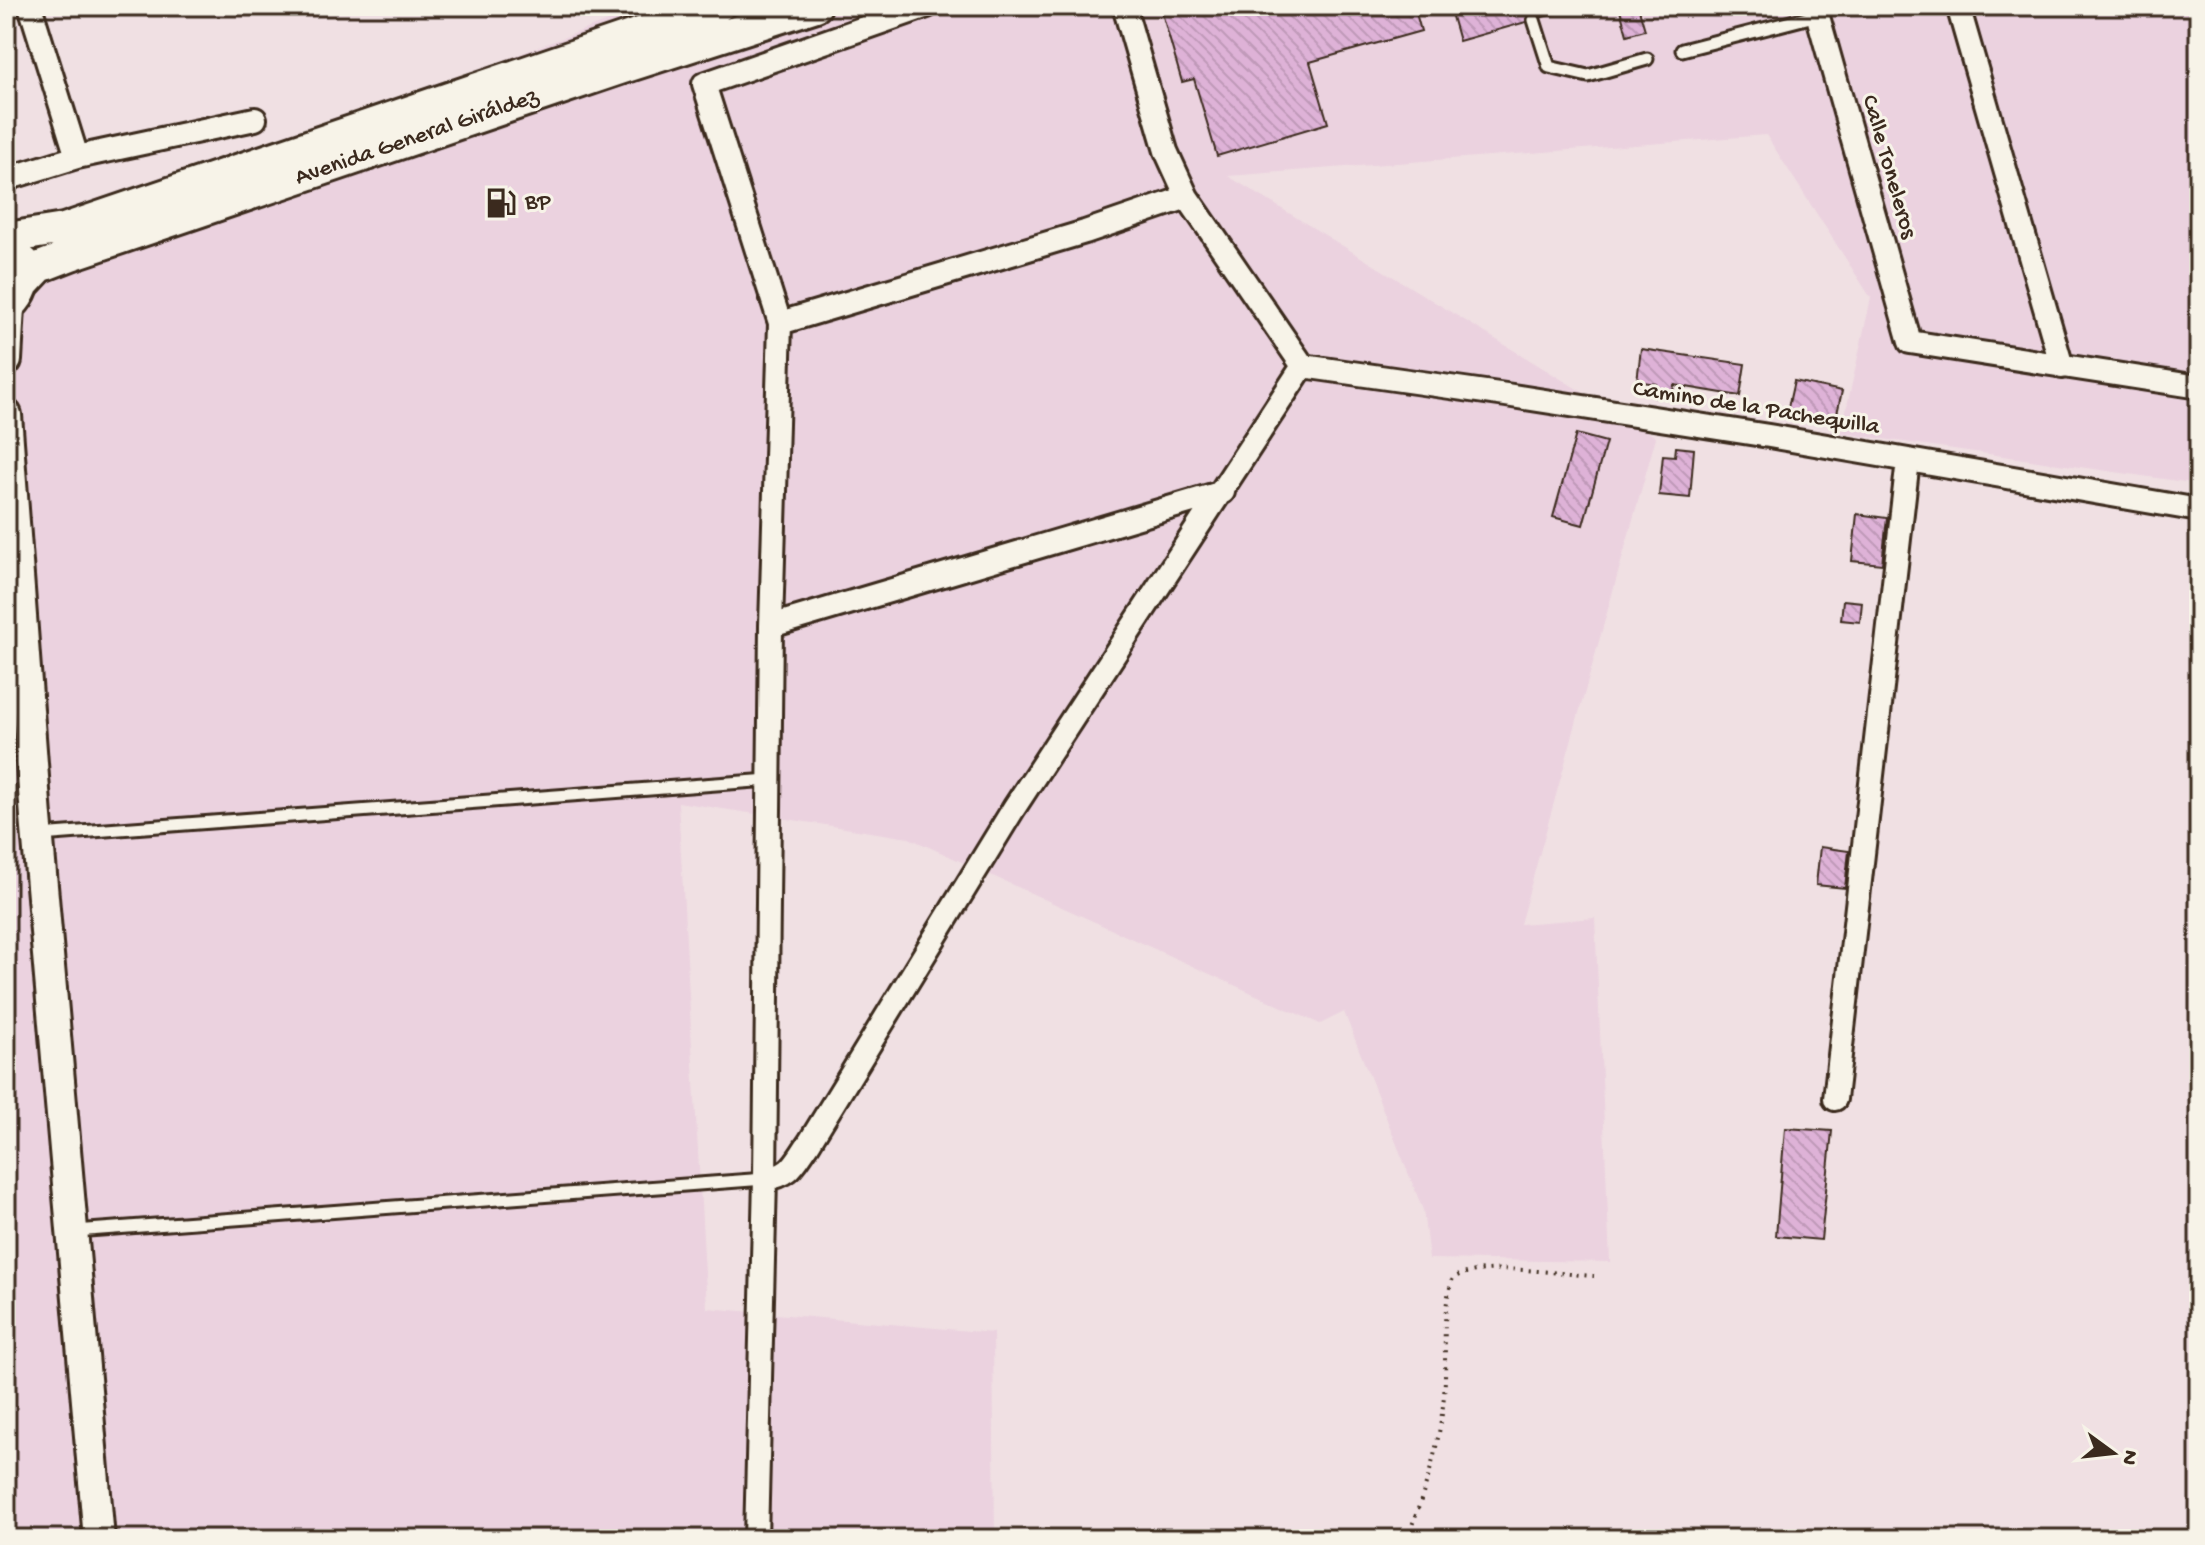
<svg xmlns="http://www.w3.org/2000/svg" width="2205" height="1545" font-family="'Gochi Hand',sans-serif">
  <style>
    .built { fill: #ebd2df }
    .building { fill: url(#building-back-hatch); stroke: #3b2a1e; stroke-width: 2 }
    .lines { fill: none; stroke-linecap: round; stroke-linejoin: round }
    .service-casing { stroke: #3b2a1e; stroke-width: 17 }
    .minor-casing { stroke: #3b2a1e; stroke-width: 28 }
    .secondary-casing { stroke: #3b2a1e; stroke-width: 36 }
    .path { stroke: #3b2a1e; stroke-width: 4; stroke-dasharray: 2 6; stroke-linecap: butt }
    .service { stroke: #f7f3e8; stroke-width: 11 }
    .minor { stroke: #f7f3e8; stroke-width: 22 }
    .secondary { stroke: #f7f3e8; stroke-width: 30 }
    .labels { text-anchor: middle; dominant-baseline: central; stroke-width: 6; stroke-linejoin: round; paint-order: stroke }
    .street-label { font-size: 24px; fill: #3b2a1e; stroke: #f7f3e8 }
    .poi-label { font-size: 24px; fill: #3b2a1e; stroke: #f7f3e8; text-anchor: start }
  </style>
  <defs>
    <pattern id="building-back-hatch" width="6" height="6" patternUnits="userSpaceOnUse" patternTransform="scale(2)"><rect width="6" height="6" fill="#deb2d7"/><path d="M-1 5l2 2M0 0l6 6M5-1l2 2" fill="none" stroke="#bf99b8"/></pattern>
  </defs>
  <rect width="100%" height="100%" fill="#f0e0e3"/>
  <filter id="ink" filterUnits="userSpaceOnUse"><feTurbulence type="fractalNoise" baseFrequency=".0125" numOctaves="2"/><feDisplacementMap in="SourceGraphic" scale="16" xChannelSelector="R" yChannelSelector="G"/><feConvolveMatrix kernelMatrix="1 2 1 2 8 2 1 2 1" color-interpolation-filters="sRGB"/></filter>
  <g filter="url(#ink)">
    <path class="built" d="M647 6H2199V484L1841 433 1871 298 1766 135 1228 176 1656 437 1520 924 1595 918 1610 1262 1429 1259 1423 1210 1344 1012 1320 1024 909 838 678 802 707 1308 993 1333 995 1539H6V249Z"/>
    <path class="building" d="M1160 6H1414L1421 31 1310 62 1328 123 1217 156 1194 79 1182 82Z
      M1449 6H1564L1565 11 1542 17 1539 13 1532 12 1527 15 1526 22 1459 41Z
      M1619 6H1638L1645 30 1627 35Z
      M1641 349 1745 364 1740 396 1674 385 1672 399 1654 397 1656 384 1637 381Z
      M1794 381 1842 391 1835 423 1787 412Z
      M1576 434 1606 442 1583 525 1553 517Z
      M1676 447 1694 449 1690 498 1659 495 1663 455 1675 456Z
      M1857 514 1887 518 1882 564 1852 561Z
      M1843 600 1862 602 1860 622 1841 620Z
      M1820 847 1849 851 1845 888 1816 885Z
      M1785 1128 1832 1131 1821 1240 1776 1236Z"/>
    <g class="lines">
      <g class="service-casing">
        <path id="service" d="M1534 20 1549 67 1588 76 1647 59
          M1682 50 1818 15
          M40 835 769 780
          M75 1231 765 1179"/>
      </g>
      <g class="minor-casing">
        <path id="minor" d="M30 6 77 157
          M1124 6 1166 151 1187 197 1303 366
          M1815 6 1910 342 2199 387
          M1958 6 2062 367
          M6 179 77 157 255 119
          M1187 197 1085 232 780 323 771 626 1223 492
          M780 323 704 84 927 6
          M1303 366 1506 395 1769 436 2199 510
          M1835 1099 1908 460
          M765 1179C792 1175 794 1164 809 1143L1014 808 1303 366
          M756 1539 765 1179 771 626"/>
      </g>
      <g class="secondary-casing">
        <path id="secondary" d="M7 238 64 229 719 6
          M25 283 40 267 71 255 620 69 816 6
          M6 310C21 297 28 282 24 262
          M6 360 9 307
          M6 415 36 817 99 1539"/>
      </g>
      <path class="path" d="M1407 1539C1425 1491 1440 1446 1444 1395 1448 1355 1439 1317 1453 1278 1484 1261 1557 1274 1594 1276"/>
      <use href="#service" class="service"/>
      <use href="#minor" class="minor"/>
      <use href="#secondary" class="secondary"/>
    </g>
  </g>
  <defs>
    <g id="fuel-bare" transform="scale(2.4)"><path d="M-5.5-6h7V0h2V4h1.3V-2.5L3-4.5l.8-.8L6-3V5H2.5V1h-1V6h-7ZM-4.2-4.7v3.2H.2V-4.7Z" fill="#3b2a1e" stroke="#f7f3e8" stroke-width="2.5" paint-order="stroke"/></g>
  </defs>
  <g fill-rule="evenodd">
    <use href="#fuel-bare" x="501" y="203"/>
  </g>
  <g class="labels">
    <g class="street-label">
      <text transform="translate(417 138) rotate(-19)">Avenida General Giráldez</text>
      <text transform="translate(1888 167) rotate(74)">Calle Toneleros</text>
      <text transform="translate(1756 409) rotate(9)">Camino de la Pachequilla</text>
    </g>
    <g class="poi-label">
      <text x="525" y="203">BP</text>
    </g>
  </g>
  <rect width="2205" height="1545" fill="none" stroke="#f7f3e8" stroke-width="32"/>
  <rect x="16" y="16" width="2173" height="1513" fill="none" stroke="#3b2a1e" stroke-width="3" filter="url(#ink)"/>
  <g transform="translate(2113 1453) rotate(105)" stroke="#f7f3e8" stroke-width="6" paint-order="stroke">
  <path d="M0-6L14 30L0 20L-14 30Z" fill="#3b2a1e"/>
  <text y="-12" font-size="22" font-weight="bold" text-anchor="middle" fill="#3b2a1e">N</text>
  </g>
</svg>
